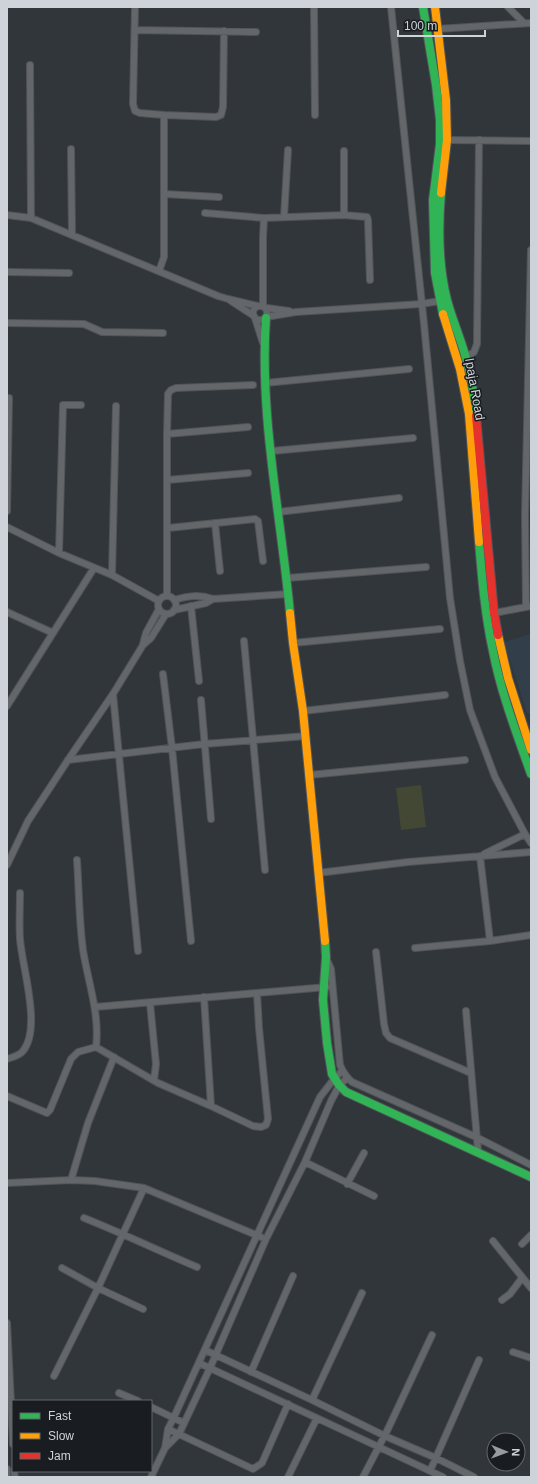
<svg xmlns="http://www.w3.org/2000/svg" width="538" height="1484" font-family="Arial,sans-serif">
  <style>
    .built { fill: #323f4a }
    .grass { fill: #424833 }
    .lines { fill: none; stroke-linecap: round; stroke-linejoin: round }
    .street-casing { stroke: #505459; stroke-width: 8 }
    .fast-casing { stroke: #505459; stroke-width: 10 }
    .slow-casing { stroke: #505459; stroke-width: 10 }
    .jam-casing { stroke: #505459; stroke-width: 10 }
    .street { stroke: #63676a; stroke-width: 6 }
    .fast { stroke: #30b455; stroke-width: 8 }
    .slow { stroke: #ff9f0a; stroke-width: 8 }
    .jam { stroke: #e5322d; stroke-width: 8 }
    .labels { text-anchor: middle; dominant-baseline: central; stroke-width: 3; stroke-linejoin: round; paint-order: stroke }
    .street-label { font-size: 13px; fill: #cdd3d8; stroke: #191d21 }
  </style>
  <rect width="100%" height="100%" fill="#31363a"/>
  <path class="built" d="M531 634V713H527L504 642Z"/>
  <path class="grass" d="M421 785 426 827 401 830 396 788Z"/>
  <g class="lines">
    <g class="street-casing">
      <path id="street" d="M135 7 133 104 135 111 140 113 164 115V257L159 271
        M314 7 315 115
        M391 7 424 324 450 598 460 661 470 710 495 777 525 834 531 843
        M508 7 523 22
        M437 29 531 23
        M135 30 256 32
        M30 65 31 218
        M164 115 216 117 221 115 223 107 224 31
        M447 140 531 141
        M71 149 72 234
        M164 194 219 197
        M205 213 264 218
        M7 215 31 218 218 296 228 299 258 306
        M344 215V151
        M284 217 288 150
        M7 272 69 273
        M231 301 254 316
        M253 313a7 7 0 1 1 14 0a7 7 0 1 1-14 0Z
        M263 306V237L264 218 344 215 367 217 368 220 370 280
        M267 308 289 311
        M266 317 296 312 421 304 440 301
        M255 318 263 343
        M7 323 84 324 102 332 163 333
        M466 357 474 352 477 344 479 140
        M265 383 409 369
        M167 434 248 427
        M272 451 413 438
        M167 480 248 473
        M7 511 9 398
        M278 512 399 498
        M215 523 220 571
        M7 527 59 553 112 575 159 601
        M168 528 255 519 258 521 263 561
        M59 553 63 405H81
        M112 575 116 406
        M287 578 426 567
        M167 596V434L168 394 171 390 176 388 253 385
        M158 605a9 9 0 1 1 18 0a9 9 0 1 1-18 0Z
        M174 600C187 596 199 594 213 599L288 594
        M191 606 199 681
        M526 607 525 515 531 250
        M174 610 206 603 213 599
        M7 612 53 633
        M494 613 531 606
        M244 641 265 870
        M293 643 440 629
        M143 644 146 633 159 609
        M163 674 172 748 191 941
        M113 694 138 951
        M201 700 211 819
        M7 706 94 568
        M303 711 445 695
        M68 760 204 744 306 736
        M309 775 465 760
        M484 854 525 834
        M480 856 490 941
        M77 860C79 890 79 920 83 950 88 982 100 1014 96 1047L158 1083 211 1106 253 1126 261 1127 266 1125 268 1119 259 1028 257 993
        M7 865 28 821 68 760 113 694 143 645 151 638 166 614
        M318 873 408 862 531 852
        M415 948 490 941 531 935
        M376 952 384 1024 386 1033 390 1038 471 1073
        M326 958 331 969 340 1065C343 1072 346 1077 352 1082L476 1137 531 1165
        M204 997 211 1106
        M150 1003 156 1064 154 1080
        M95 1007 327 987
        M466 1011 478 1151
        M7 1059C13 1057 19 1056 23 1051 42 1028 22 967 20 939 19 924 20 908 20 893
        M7 1096 47 1113 50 1110 71 1059 78 1052 96 1047
        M305 1162 374 1196
        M71 1180 88 1123 114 1057
        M7 1183 71 1180 95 1181 144 1188 261 1237
        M347 1184 364 1153
        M84 1218C122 1233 159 1251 197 1267
        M493 1241 531 1288
        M522 1244 531 1235
        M62 1268 98 1288 143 1309
        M502 1300 510 1294 522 1278
        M7 1323 13 1444
        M205 1350 312 1400 385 1436 436 1458 474 1477
        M513 1352 531 1358
        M199 1363 443 1477
        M251 1372 293 1276
        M54 1376 98 1288 144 1188
        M119 1393 138 1401
        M312 1400 362 1293
        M151 1407 184 1423
        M168 1429 253 1469 262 1463 288 1404
        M165 1448 179 1434 210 1368 266 1239 305 1162 331 1101 339 1086 347 1078
        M7 1469V1477
        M14 1471 15 1477
        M430 1471 479 1360
        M151 1477 165 1448 168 1429 174 1417 320 1097 334 1079 342 1071
        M288 1477 317 1418
        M363 1477 387 1431 432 1335"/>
    </g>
    <g class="fast-casing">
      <path id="fast" d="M423 7 436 85 440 120V144L433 200 435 273 443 314
        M441 193C438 229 438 265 447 300 452 319 460 337 465 355 471 374 474 396 476 416
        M266 318C259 415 281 516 290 613
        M479 542C482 578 485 615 493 651 501 693 517 734 531 774
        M325 941 326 957 323 1000 327 1043 332 1074 339 1085 346 1092 531 1177"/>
    </g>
    <g class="slow-casing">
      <path id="slow" d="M435 7 446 100 447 140 441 193
        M443 314 460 369 469 414 479 542
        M290 613 293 643 303 711 325 941
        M498 635 508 678 531 750"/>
    </g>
    <g class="jam-casing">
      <path id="jam" d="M476 416 494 613 498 635"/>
    </g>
    <use href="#street" class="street"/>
    <use href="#fast" class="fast"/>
    <use href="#slow" class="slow"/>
    <use href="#jam" class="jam"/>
  </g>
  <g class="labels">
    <g class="street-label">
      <text transform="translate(475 389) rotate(80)">Ipaja Road</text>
    </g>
  </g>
  <rect width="538" height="1484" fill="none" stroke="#cdd3d8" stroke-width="16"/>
  <rect x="12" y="1400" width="140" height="72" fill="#191d21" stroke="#61666a"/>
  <rect x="20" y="1413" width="20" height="6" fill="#30b455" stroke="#61666a"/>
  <text x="48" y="1420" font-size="12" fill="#cdd3d8">Fast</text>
  <rect x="20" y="1433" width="20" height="6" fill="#ff9f0a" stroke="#61666a"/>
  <text x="48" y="1440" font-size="12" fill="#cdd3d8">Slow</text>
  <rect x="20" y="1453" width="20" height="6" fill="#e5322d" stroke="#61666a"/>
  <text x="48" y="1460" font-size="12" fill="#cdd3d8">Jam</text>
  <g transform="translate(506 1452) rotate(91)"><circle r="19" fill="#191d21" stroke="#61666a"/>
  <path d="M0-3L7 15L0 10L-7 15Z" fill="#969ca1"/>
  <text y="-6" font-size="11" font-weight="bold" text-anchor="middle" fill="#cdd3d8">N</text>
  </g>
  <path d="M398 30v6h87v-6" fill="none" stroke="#cdd3d8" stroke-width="2"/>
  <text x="404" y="30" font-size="12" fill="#cdd3d8" stroke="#191d21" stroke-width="3" paint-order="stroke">100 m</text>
</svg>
